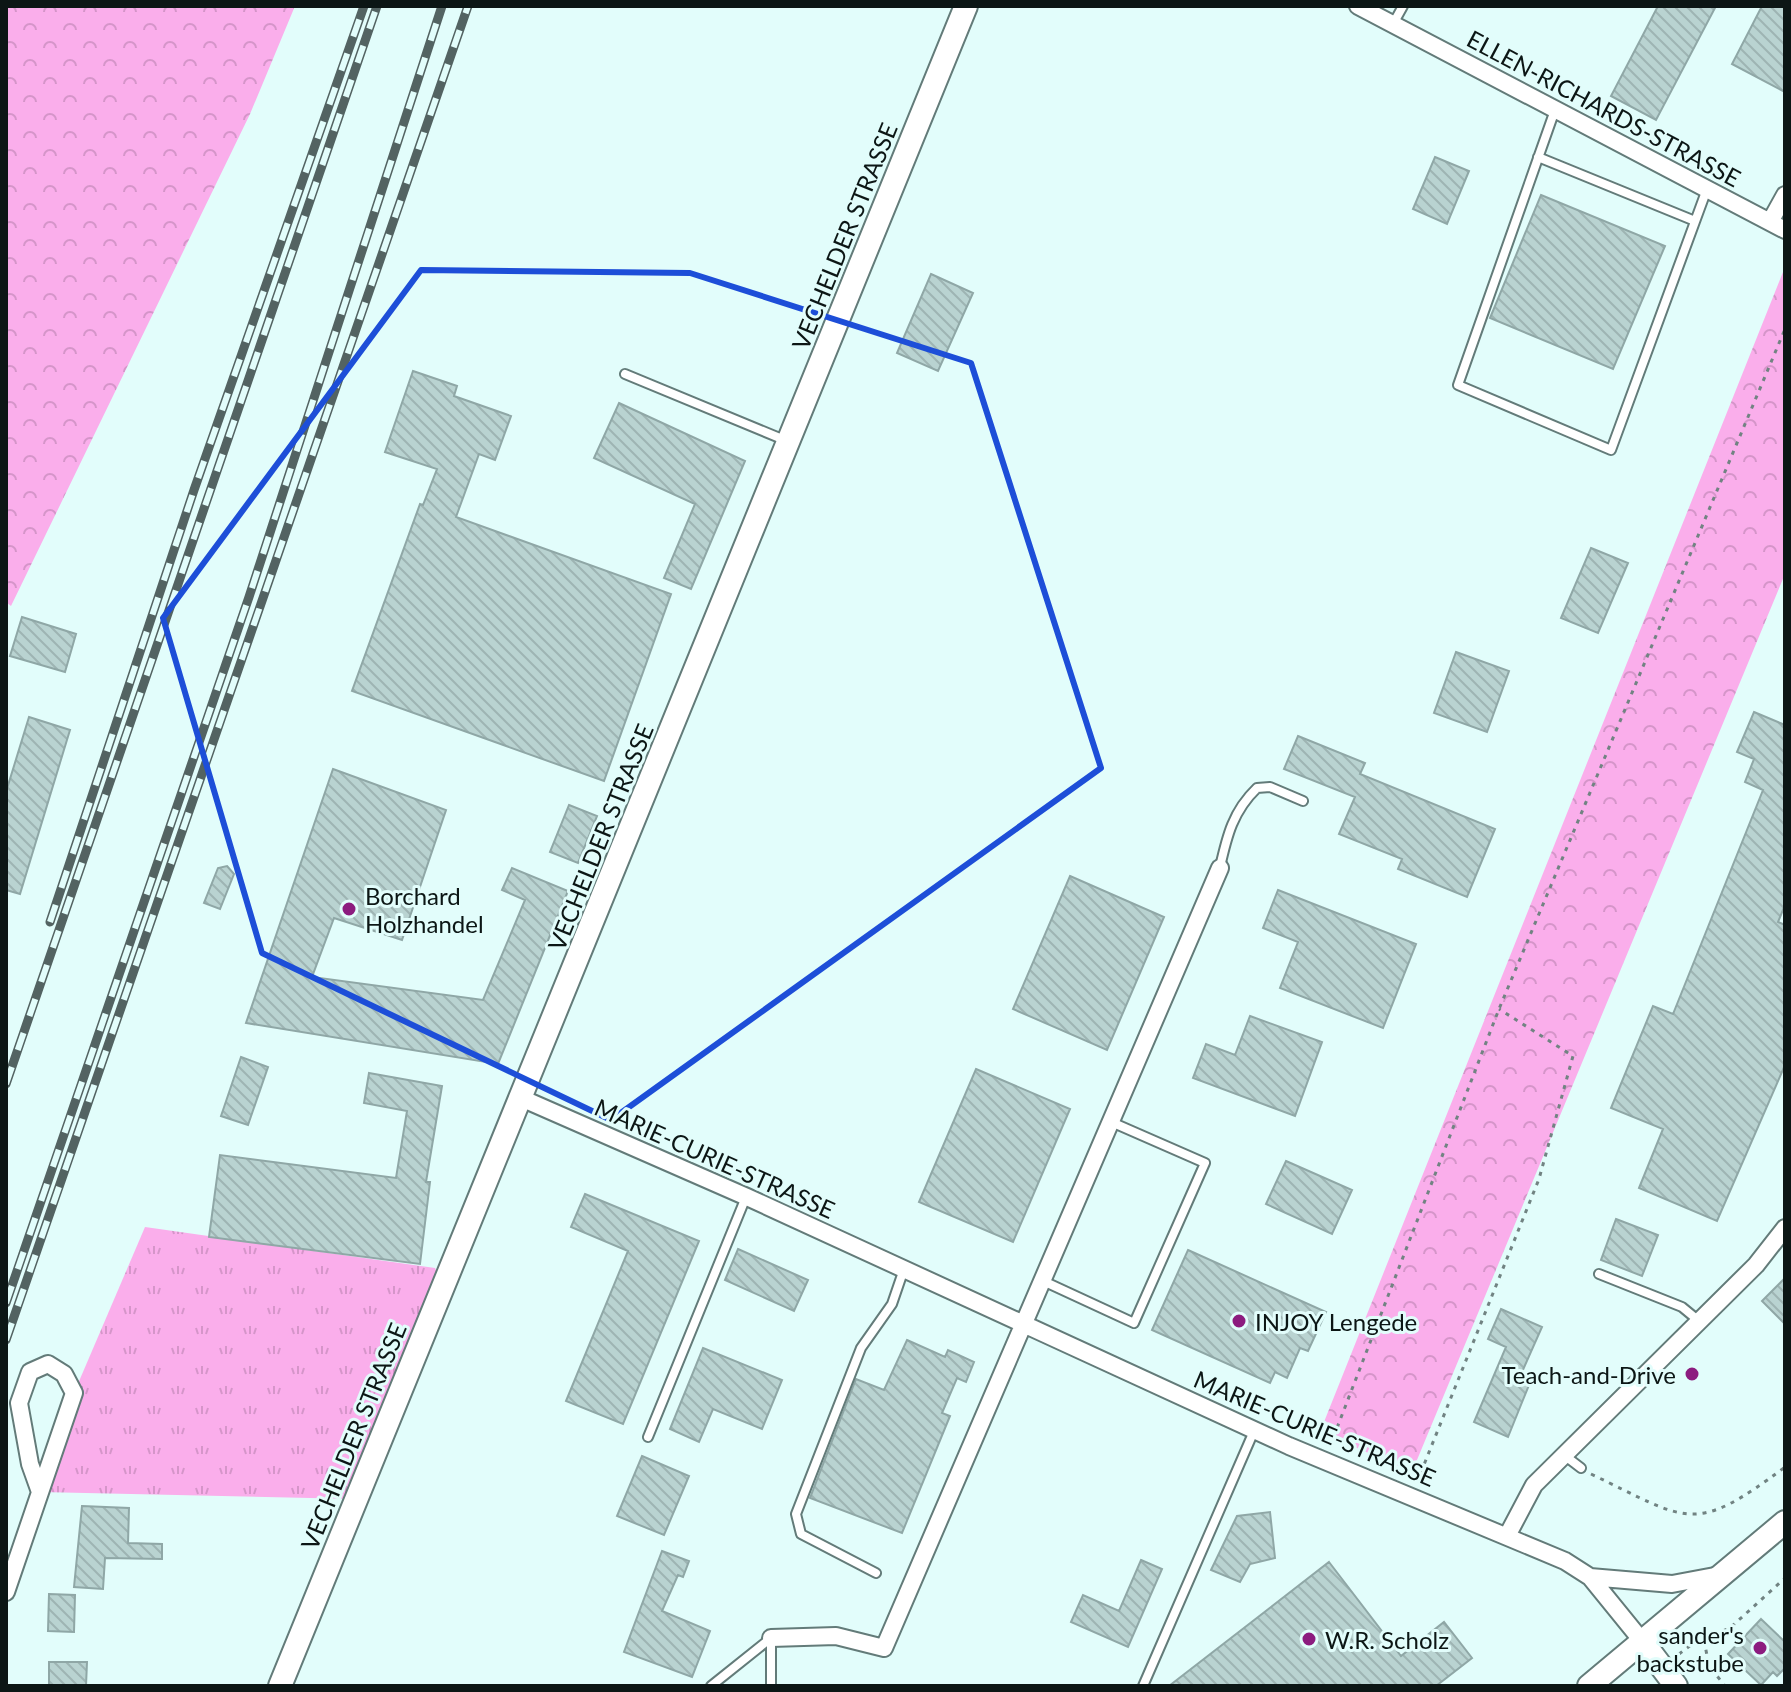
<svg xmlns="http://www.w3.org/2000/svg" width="1791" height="1692" font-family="Lato,sans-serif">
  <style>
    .grass { fill: url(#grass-tufts) }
    .forest { fill: url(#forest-crowns) }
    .building { fill: url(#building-back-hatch); stroke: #8fa7a6; stroke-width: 2 }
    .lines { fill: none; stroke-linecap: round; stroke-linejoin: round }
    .service-casing { stroke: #637b79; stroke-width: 12 }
    .minor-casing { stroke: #637b79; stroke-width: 20 }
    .secondary-casing { stroke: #637b79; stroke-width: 26 }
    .path { stroke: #718382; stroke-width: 3; stroke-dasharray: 4 6; stroke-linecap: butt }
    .service { stroke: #fff; stroke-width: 8 }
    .minor { stroke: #fff; stroke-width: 16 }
    .secondary { stroke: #fff; stroke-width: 22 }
    .rail-casing { stroke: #536362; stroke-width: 9 }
    .rail { stroke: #e2fdfb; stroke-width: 6; stroke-dasharray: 18; stroke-linecap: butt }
    .marked { fill: none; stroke: #1d4ed8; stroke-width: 6; stroke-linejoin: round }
    .poi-dot { fill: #8c1c7f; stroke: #e2fdfb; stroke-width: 3 }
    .labels { text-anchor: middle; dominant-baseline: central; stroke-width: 6; stroke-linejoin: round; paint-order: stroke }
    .street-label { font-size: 24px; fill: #0c1615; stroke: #e2fdfb }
    .poi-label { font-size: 24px; fill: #0c1615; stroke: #e2fdfb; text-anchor: start }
  </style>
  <defs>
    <pattern id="grass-tufts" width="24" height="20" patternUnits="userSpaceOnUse" patternTransform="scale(2)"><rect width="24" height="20" fill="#faaeeb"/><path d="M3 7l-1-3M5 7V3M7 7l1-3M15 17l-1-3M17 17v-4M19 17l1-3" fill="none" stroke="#d595c9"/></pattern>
    <pattern id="forest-crowns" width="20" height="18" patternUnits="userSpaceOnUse" patternTransform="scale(2)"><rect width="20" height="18" fill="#faaeeb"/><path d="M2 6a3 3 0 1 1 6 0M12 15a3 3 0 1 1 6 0" fill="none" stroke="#d595c9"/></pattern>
    <pattern id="building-back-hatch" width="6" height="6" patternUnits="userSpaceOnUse" patternTransform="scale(2)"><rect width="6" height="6" fill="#b9d3d1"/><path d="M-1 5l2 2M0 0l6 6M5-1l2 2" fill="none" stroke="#9eb4b3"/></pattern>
  </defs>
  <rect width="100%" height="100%" fill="#e2fdfb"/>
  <path class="grass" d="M145 1227 435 1268 443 1286 356 1499 40 1492 74 1393Z"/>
  <path class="forest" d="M6 6H295L250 114 11 606 6 602Z
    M1785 267V574L1412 1472 1320 1432Z"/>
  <path class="building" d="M1658 6H1716L1656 120 1611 96Z
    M1762 6H1785V92L1732 64Z
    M1435 157 1469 171 1447 224 1413 209Z
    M1541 195 1665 246 1613 369 1490 318Z
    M931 274 973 293 938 371 897 353Z
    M413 371 457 386 454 396 511 416 495 460 479 454 456 517 671 594 604 781 352 691 420 504 423 505 437 469 385 452Z
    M619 403 745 461 691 589 664 578 695 504 594 458Z
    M1591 548 1628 563 1598 633 1561 618Z
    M22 617 76 634 65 672 10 656Z
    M1456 652 1509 671 1487 732 1434 713Z
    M1754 712 1785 725V905L1778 922 1785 925V1065L1717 1221 1639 1188 1663 1129 1611 1108 1653 1006 1673 1014 1763 790 1745 782 1754 759 1737 752Z
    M29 717 70 730 20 894 6 890V792Z
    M1298 736 1365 763 1360 774 1495 829 1467 897 1398 869 1402 859 1339 834 1355 797 1284 769Z
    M333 769 446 810 402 940 334 918 312 977 483 1000 525 900 502 890 512 868 568 891 498 1064 246 1023Z
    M569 805 597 816 578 863 550 852Z
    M227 866 234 874 220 909 204 903 218 868Z
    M1070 876 1164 917 1107 1050 1013 1009Z
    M1278 890 1416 944 1383 1028 1280 988 1298 942 1263 928Z
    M1250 1016 1322 1042 1295 1116 1193 1078 1206 1044 1235 1055Z
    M241 1057 268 1067 248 1125 221 1116Z
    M976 1069 1070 1109 1013 1242 919 1202Z
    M369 1073 442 1086 426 1182H430L420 1264 209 1237 220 1155 396 1178 407 1111 364 1103Z
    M1286 1161 1352 1190 1332 1234 1266 1204Z
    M585 1194 699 1241 623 1424 566 1401 628 1251 571 1227Z
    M1616 1219 1658 1235 1642 1276 1601 1260Z
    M738 1249 808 1280 794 1311 725 1280Z
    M1188 1250 1326 1312 1308 1351 1300 1348 1287 1378 1275 1372 1270 1383 1152 1330Z
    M1785 1278V1324L1762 1301Z
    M1501 1309 1542 1327 1518 1381 1529 1385 1508 1437 1474 1422 1506 1347 1488 1339Z
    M907 1340 945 1357 948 1350 974 1362 966 1382 957 1378 942 1413 950 1416 902 1533 810 1498 856 1379 884 1390Z
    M703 1348 782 1380 762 1429 713 1409 699 1442 670 1429Z
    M642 1456 689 1476 664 1535 617 1516Z
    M82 1506 129 1508 128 1543 162 1544V1559L105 1558 103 1589 74 1587Z
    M1270 1512 1275 1558 1250 1564 1240 1582 1211 1570 1237 1516Z
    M662 1551 689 1561 683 1577 678 1575 662 1611 710 1631 692 1677 624 1652Z
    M1141 1560 1162 1569 1128 1647 1071 1622 1083 1595 1119 1611Z
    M1329 1562 1401 1656 1444 1622 1472 1658 1436 1686H1169Z
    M49 1594 75 1595 74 1632 48 1631Z
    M1761 1619 1785 1642V1668L1777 1676 1773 1672 1761 1685 1728 1654Z
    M49 1662H87L86 1686H49Z"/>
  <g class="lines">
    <g class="service-casing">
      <path id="service" d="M1393 24 1403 6
        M1555 110 1458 385 1611 450 1707 189
        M1538 157 1695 221
        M625 374 787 441
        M1220 867C1227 836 1233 811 1257 788L1270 787 1303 801
        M1599 1274 1682 1307 1699 1321
        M1041 1280 1134 1323 1205 1163 1109 1121
        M648 1437 746 1197
        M1564 1455 1581 1468
        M876 1573 801 1534 796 1514 861 1348 892 1304 904 1269
        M711 1686 771 1638
        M771 1686V1638
        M1143 1686 1254 1431"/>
    </g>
    <g class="minor-casing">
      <path id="minor" d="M1358 6 1785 230
        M1770 222 1785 195
        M521 1098 747 1197 1289 1446 1565 1561 1590 1577 1642 1641
        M1507 1536 1534 1485 1756 1265 1785 1228
        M1590 1577 1672 1584 1720 1575
        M6 1592 74 1393 64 1374 48 1364 30 1372 19 1403 30 1464 40 1492
        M771 1638 836 1636 884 1648 1220 868"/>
    </g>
    <g class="secondary-casing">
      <path id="secondary" d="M1642 1641 1676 1686
        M280 1686 966 6
        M1589 1686 1785 1522"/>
    </g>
    <path class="path" d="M1330 1446 1499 1009 1785 329
      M1591 1474C1689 1521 1693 1536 1785 1467
      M1417 1482 1539 1179 1573 1056 1499 1009
      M1704 1640 1709 1666 1725 1686
      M1679 1654 1695 1642 1730 1628 1785 1578"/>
    <use href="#service" class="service"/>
    <use href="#minor" class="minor"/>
    <use href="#secondary" class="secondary"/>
    <g class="rail-casing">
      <path id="rail" d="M50 922 194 490 364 6
        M6 1084 377 6
        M6 1303 249 597 442 6
        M6 1340 468 6"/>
    </g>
    <use href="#rail" class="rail"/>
  </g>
  <path class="marked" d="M421 270 690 273 971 363 1101 768 611 1120 262 953 163 618Z"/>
  <g class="poi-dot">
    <circle cx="349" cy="909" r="8"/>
    <circle cx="1239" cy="1321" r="8"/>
    <circle cx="1692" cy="1374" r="8"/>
    <circle cx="1309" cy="1639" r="8"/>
    <circle cx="1760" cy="1648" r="8"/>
  </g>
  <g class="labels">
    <g class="street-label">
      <text transform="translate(1604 108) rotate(28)">ELLEN-RICHARDS-STRASSE</text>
      <text transform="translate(844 236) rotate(-68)">VECHELDER STRASSE</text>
      <text transform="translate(600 837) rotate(-68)">VECHELDER STRASSE</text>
      <text transform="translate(715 1158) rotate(24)">MARIE-CURIE-STRASSE</text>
      <text transform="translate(1315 1428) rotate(23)">MARIE-CURIE-STRASSE</text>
      <text transform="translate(353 1436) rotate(-68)">VECHELDER STRASSE</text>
    </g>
    <g class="poi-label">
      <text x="365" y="895">Borchard<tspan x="365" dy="28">Holzhandel</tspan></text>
      <text x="1255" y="1321">INJOY Lengede</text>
      <text x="1676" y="1374" text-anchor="end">Teach-and-Drive</text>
      <text x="1744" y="1634" text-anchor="end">sander's<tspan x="1744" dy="28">backstube</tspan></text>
      <text x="1325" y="1639">W.R. Scholz</text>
    </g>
  </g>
  <rect width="1791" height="1692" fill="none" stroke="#0c1615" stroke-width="16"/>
</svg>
